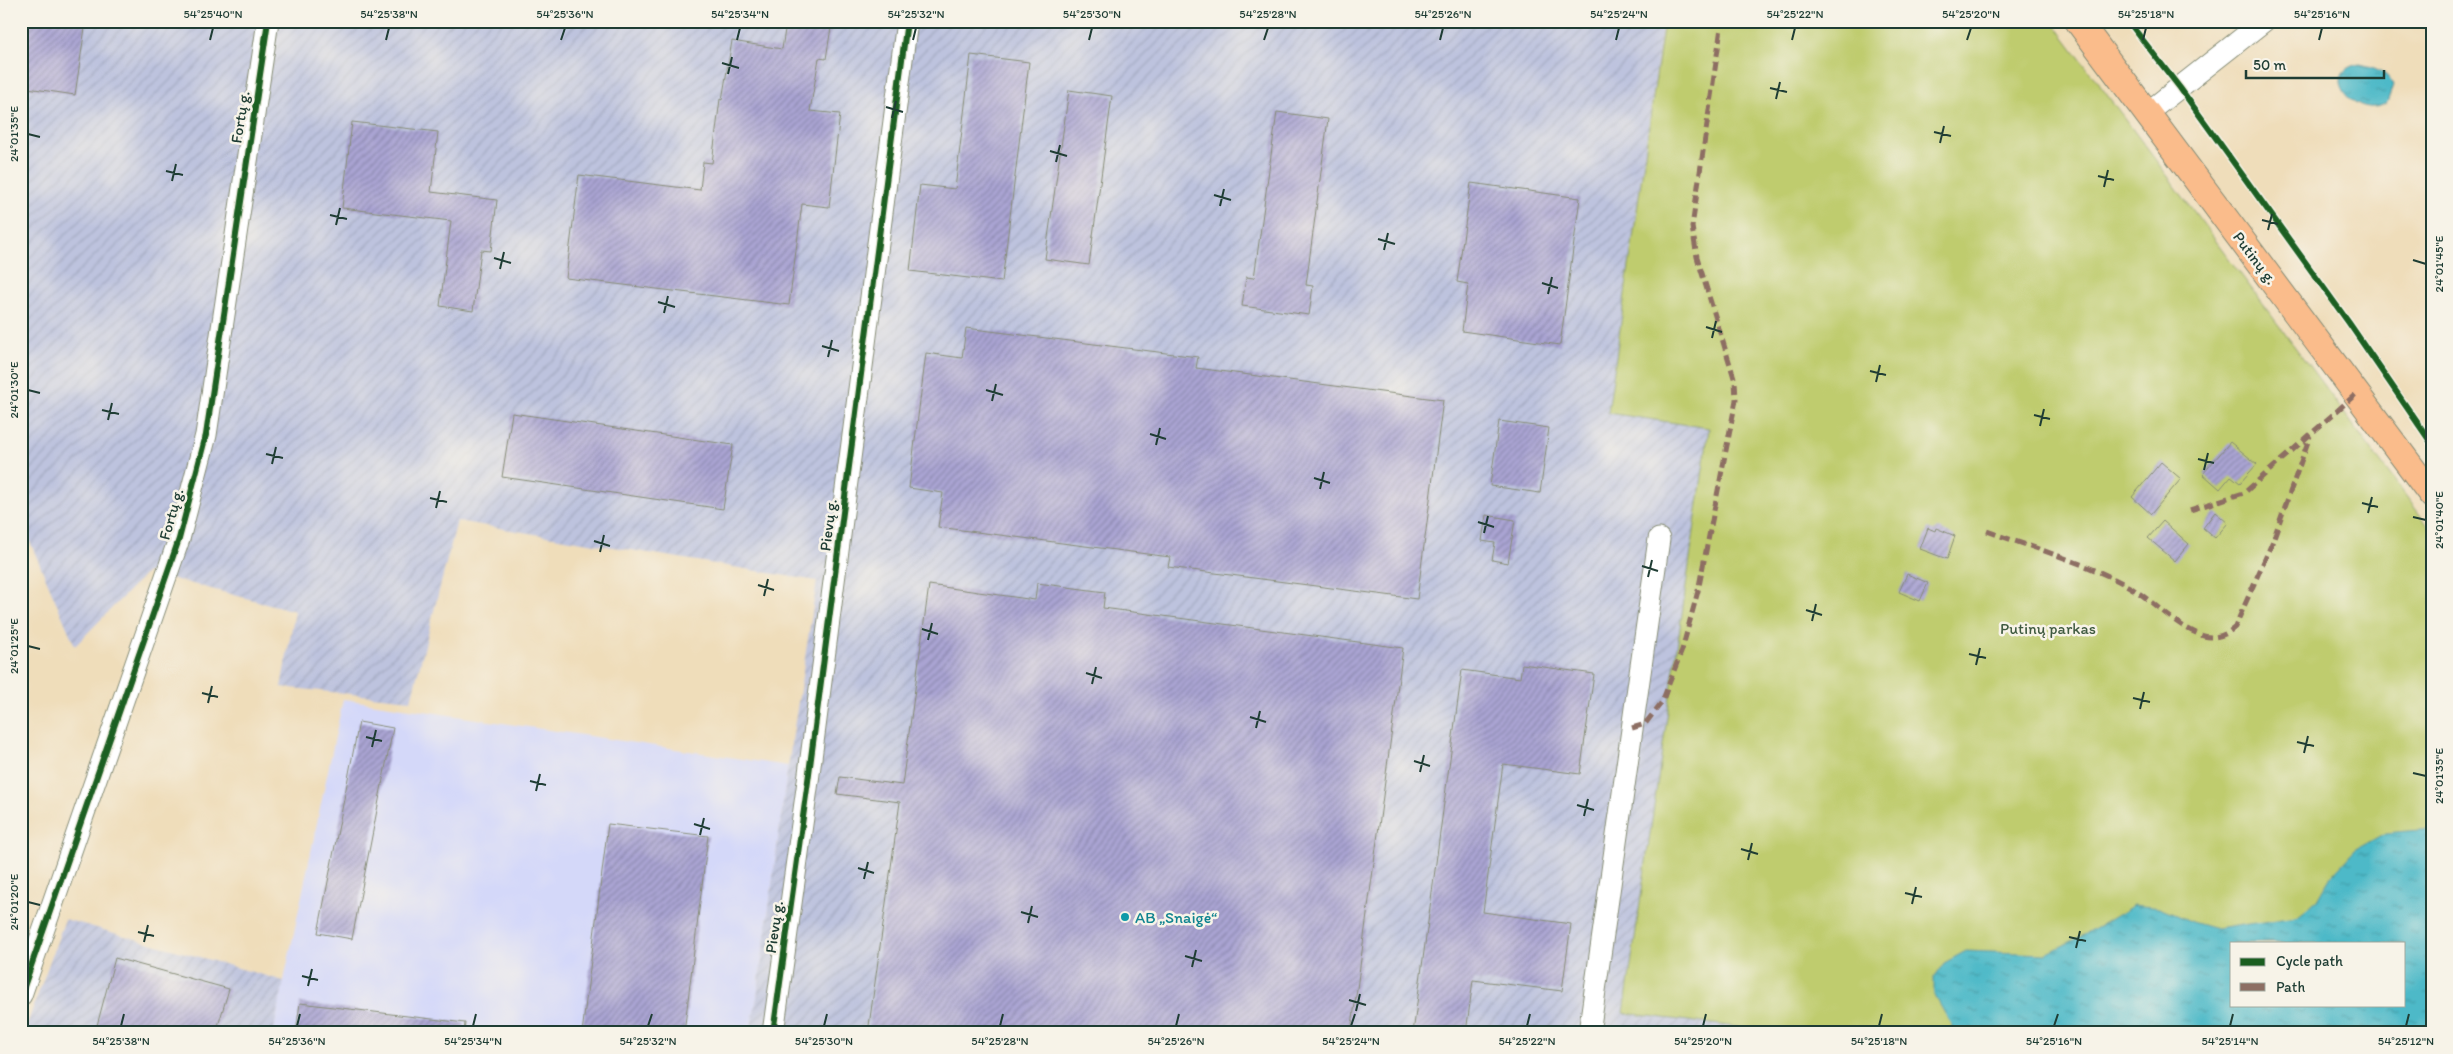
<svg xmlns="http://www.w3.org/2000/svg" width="2453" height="1054" font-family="Itim,sans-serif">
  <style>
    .built { fill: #d4d8f9 }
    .industrial { fill: url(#industrial-furrows) }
    .green { fill: #bfcc6e; stroke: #6f8451; fill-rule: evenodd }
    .water { fill: url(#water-ripples); stroke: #367b7e; fill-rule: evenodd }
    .building { fill: url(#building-hatch) }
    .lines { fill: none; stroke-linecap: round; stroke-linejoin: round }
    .minor-casing { stroke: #878d77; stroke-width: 23 }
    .major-casing { stroke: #878d77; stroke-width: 28 }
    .minor { stroke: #fff; stroke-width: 21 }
    .major { stroke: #fabc8b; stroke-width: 26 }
    .quiet { stroke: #8d6e63; stroke-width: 5; stroke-dasharray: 10 5; stroke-linecap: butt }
    .cycleway-casing { stroke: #f7f3e8; stroke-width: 9 }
    .cycleway { stroke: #1b5e20; stroke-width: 6 }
    .ticks { fill: none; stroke: #1f3d34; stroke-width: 2 }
    .culture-dot { fill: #0f9aa8; stroke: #f7f3e8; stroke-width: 2 }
    .labels { text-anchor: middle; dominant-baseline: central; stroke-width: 5; stroke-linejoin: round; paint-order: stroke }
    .street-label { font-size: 16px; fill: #1f3d34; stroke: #f7f3e8 }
    .park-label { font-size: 16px; fill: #3f5a40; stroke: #f7f3e8 }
    .culture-label { font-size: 16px; fill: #0d838f; stroke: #f7f3e8; text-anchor: start }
    .neatline { fill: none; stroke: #1f3d34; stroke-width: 2 }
    .ticks-label { font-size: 12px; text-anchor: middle; fill: #1f3d34 }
  </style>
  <defs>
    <pattern id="industrial-furrows" width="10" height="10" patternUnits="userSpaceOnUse" patternTransform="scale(1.25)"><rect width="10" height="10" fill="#bdc3de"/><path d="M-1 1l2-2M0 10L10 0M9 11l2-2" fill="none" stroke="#a2a8bf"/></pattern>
    <pattern id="water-ripples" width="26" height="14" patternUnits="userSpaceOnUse" patternTransform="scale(1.25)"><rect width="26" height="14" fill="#4db9c8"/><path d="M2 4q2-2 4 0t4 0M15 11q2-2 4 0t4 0" fill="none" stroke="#3f98a3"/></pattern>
    <pattern id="building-hatch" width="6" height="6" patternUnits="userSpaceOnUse" patternTransform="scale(1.25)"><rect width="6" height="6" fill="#aaa4d3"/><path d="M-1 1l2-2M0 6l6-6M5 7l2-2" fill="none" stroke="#8a87ac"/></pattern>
  </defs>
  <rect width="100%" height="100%" fill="#f7f3e8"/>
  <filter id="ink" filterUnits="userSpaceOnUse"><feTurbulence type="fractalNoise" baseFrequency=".02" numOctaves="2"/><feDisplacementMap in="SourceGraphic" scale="10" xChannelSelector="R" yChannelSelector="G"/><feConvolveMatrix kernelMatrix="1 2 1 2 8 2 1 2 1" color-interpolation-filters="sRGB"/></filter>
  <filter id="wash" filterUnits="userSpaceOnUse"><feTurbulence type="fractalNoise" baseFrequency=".0096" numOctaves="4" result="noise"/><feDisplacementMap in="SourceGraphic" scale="20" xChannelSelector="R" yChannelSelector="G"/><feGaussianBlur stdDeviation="1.12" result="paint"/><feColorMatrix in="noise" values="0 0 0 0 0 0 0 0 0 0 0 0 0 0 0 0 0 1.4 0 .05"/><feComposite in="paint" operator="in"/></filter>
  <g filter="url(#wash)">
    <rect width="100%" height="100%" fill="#efddba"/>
    <path class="built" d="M343 699 788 766 757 998 750 1033H273Z"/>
    <path class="industrial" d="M21 21H1663L1608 413 1709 428 1624 1012 1785 1033H750L757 998 788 766 817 581 457 521 411 700 281 687 295 611 147 572 75 646 21 521Z
      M65 919 284 981 273 1033H24Z"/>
    <path class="green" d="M1664 21H2052L2432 531V1033H1785L1624 1013 1709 428 1608 413ZM2232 943H2404V1005H2232Z"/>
    <path class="water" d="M2360 64C2374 67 2387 71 2393 85L2387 103C2354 122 2318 70 2360 64Z
      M2432 829V1033H1960L1953 1028 1934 994V977L1944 963 1966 951 2046 954 2086 934 2134 905 2159 908 2195 923 2216 929 2296 917 2318 899 2331 876 2355 850 2385 833ZM2232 943H2404V1005H2232Z"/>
    <g id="blocks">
      <path class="building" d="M21 21H86L75 95 21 87Z
        M793 21H832L826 59 819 58 810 111 840 114 829 207 802 204 789 305 566 278 579 175 700 190 703 162 712 163 720 99 722 100 732 41 782 49 786 23 793 24Z
        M971 55 1029 62 1002 282 910 271 920 185 955 189Z
        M1069 90 1112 96 1089 265 1045 259Z
        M1277 112 1328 119 1306 285 1313 286 1309 315 1242 306 1246 277 1254 278Z
        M352 122 438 132 431 192 497 200 491 251 481 250 473 311 440 306 451 221 342 208Z
        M1471 183 1580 198 1560 345 1462 331 1468 284 1457 282Z
        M966 328 1198 357 1196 368 1443 400 1417 599 1168 567 1170 557 938 527 943 493 909 488 926 353 962 358Z
        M512 413 733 445 723 509 502 477Z
        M1499 421 1549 428 1540 493 1490 486Z
        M2230 442 2257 464 2240 483 2231 476 2220 489 2203 474Z
        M2161 462 2181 479 2151 514 2132 497Z
        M2215 512 2228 523 2215 538 2203 528Z
        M1486 515 1515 520 1508 563 1492 560 1495 543 1482 541Z
        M2163 521 2189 544 2175 561 2148 538Z
        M1928 528 1935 531 1936 528 1955 536 1947 559 1920 549Z
        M1907 574 1928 583 1920 601 1899 592Z
        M1037 583 1105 592 1103 608 1403 648 1351 1033H868L900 802 837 794 840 777 902 785 929 585 1035 600Z
        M1522 664 1594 674 1580 774 1503 764 1483 912 1571 924 1562 991 1473 980 1466 1033H1413L1462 670 1520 678Z
        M359 722 393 728 352 939 318 933Z
        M608 824 708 836 684 1033H582Z
        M115 958 229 989 216 1033H198L167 1024 164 1033H95Z
        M300 1003 465 1023 464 1033H296Z"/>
    </g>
  </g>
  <g filter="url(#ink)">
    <use href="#blocks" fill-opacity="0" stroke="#878d77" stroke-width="1"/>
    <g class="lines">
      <g class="minor-casing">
        <path id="minor" d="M2147 113 2264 21
          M21 995 179 539 206 435 268 21
          M773 1033 808 781 907 21
          M1589 1033 1659 539"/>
      </g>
      <g class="major-casing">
        <path id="major" d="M2078 21 2432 495"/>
      </g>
      <use href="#minor" class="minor"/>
      <use href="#major" class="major"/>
      <path class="quiet" d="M2190 510 2244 493 2356 394
        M1987 531C2035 549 2089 563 2133 589 2157 604 2176 627 2204 636 2215 639 2227 635 2235 627L2272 543 2310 436
        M1632 728 1645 724 1662 702 1682 650 1698 591 1736 400 1735 381 1697 257 1692 227 1722 21"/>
      <g class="cycleway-casing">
        <path id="cycleway" d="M2128 21 2180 88 2349 323 2432 444
          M21 995 179 539 206 435 268 21
          M773 1033 808 781 907 21"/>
      </g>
      <use href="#cycleway" class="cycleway"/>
    </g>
  </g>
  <path class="ticks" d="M210 40 213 28M386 40 389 28M561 40 565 28M737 40 740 28M913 40 916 28M1089 40 1092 28M1264 40 1268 28M1440 40 1443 28M1616 40 1619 28M1792 40 1795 28M1967 40 1971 28M2143 40 2146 28M2319 40 2322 28M722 63 739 68M728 74 732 57M1770 88 1787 92M1776 99 1780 82M886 107 903 112M892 118 896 101M1934 132 1951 136M28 134 40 137M1940 143 1944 126M1050 151 1067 156M1056 162 1060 145M166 171 183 175M2098 176 2114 180M172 181 176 164M2104 187 2108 170M1214 195 1231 200M1220 206 1224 189M330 215 347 219M2262 220 2278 224M336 225 340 208M2268 230 2272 214M1378 239 1395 244M1384 250 1388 233M494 258 511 263M2413 260 2426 264M500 269 504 252M1542 283 1558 288M1548 294 1552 277M658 302 675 307M664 313 668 296M1706 327 1722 332M1712 338 1716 321M822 346 839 351M828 357 832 340M1870 371 1886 375M1876 382 1880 365M28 390 40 393M986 390 1003 395M992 401 996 384M102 410 119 414M2034 415 2050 419M108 420 112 403M2040 426 2044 409M1150 434 1166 439M1156 445 1160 428M266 454 283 458M2198 459 2214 463M272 464 276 447M2204 470 2208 453M1314 478 1330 483M1320 489 1324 472M430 498 447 502M2362 503 2378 507M436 508 440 491M2368 513 2372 497M2413 517 2426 520M1478 522 1494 527M1484 533 1488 516M594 541 610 546M600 552 604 535M1642 566 1658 571M1648 577 1652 560M758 585 774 590M764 596 768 579M1806 610 1822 615M1812 621 1816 604M922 629 938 634M928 640 932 623M28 646 40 649M1969 654 1986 658M1976 665 1980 648M1086 673 1102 678M1092 684 1096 667M202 693 218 697M2133 698 2150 702M208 703 212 686M2140 709 2144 692M1250 717 1266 722M1256 728 1260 711M366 737 382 741M2297 742 2314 746M372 747 376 730M2304 753 2308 736M1414 761 1430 766M1420 772 1424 755M2413 773 2426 776M530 781 546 785M536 791 540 774M1577 805 1594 810M1584 816 1588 799M694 824 710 829M700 835 704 818M1741 849 1758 854M1748 860 1752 843M858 868 874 873M864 879 868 862M1905 893 1922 897M28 902 40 905M1912 904 1916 887M1021 912 1038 917M1028 923 1032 906M138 932 154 936M2069 937 2086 941M144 942 148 925M2076 948 2080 931M1185 956 1202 961M1192 967 1196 950M302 976 318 980M308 986 312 969M1349 1000 1366 1005M1356 1011 1360 994M121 1026 124 1014M297 1026 300 1014M473 1026 476 1014M648 1026 652 1014M824 1026 827 1014M1000 1026 1003 1014M1176 1026 1179 1014M1351 1026 1355 1014M1527 1026 1530 1014M1703 1026 1706 1014M1879 1026 1882 1014M2054 1026 2058 1014M2230 1026 2233 1014M2406 1026 2409 1014"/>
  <circle class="culture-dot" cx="1125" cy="917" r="5"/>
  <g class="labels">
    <g class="street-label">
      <text transform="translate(240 117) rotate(-81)">Fortų g.</text>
      <text transform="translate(2255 258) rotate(53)">Putinų g.</text>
      <text transform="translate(171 514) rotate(-74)">Fortų g.</text>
      <text transform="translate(828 525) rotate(-83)">Pievų g.</text>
      <text transform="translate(774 927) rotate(-82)">Pievų g.</text>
    </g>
    <g class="park-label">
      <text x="2048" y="628">Putinų parkas</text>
    </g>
    <g class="culture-label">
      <text x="1135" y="917">AB „Snaigė“</text>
    </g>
  </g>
  <rect width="2453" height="1054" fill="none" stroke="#f7f3e8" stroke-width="55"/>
  <rect x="2230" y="942" width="175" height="65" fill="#f7f3e8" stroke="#a1aaa0"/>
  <rect x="2240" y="958" width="25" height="8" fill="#1b5e20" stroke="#a1aaa0"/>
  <text x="2276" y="966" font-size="15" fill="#1f3d34">Cycle path</text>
  <rect x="2240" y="983" width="25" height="8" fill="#8d6e63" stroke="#a1aaa0"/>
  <text x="2276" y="992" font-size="15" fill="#1f3d34">Path</text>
  <path d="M2246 70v8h138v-8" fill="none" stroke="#1f3d34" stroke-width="2.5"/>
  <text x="2253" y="70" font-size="15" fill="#1f3d34" stroke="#f7f3e8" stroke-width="4" paint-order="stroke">50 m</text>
  <rect x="28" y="28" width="2398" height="998" class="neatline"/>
  <g class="ticks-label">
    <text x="213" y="18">54°25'40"N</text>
    <text x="389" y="18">54°25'38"N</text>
    <text x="565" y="18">54°25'36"N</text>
    <text x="740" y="18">54°25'34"N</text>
    <text x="916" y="18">54°25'32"N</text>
    <text x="1092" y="18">54°25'30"N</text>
    <text x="1268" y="18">54°25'28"N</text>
    <text x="1443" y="18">54°25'26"N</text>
    <text x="1619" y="18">54°25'24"N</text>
    <text x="1795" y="18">54°25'22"N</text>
    <text x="1971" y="18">54°25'20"N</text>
    <text x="2146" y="18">54°25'18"N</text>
    <text x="2322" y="18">54°25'16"N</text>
    <text transform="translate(14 134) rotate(-90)" y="4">24°01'35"E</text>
    <text transform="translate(2439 264) rotate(-90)" y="4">24°01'45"E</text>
    <text transform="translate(14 390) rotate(-90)" y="4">24°01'30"E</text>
    <text transform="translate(2439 520) rotate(-90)" y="4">24°01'40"E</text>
    <text transform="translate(14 646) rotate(-90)" y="4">24°01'25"E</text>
    <text transform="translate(2439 776) rotate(-90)" y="4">24°01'35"E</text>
    <text transform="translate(14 902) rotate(-90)" y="4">24°01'20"E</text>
    <text x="121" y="1045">54°25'38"N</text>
    <text x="297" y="1045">54°25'36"N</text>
    <text x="473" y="1045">54°25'34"N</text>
    <text x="648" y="1045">54°25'32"N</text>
    <text x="824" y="1045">54°25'30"N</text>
    <text x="1000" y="1045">54°25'28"N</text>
    <text x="1176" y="1045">54°25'26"N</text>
    <text x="1351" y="1045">54°25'24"N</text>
    <text x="1527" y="1045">54°25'22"N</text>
    <text x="1703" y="1045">54°25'20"N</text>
    <text x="1879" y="1045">54°25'18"N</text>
    <text x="2054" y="1045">54°25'16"N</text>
    <text x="2230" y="1045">54°25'14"N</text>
    <text x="2406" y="1045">54°25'12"N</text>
  </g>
</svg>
